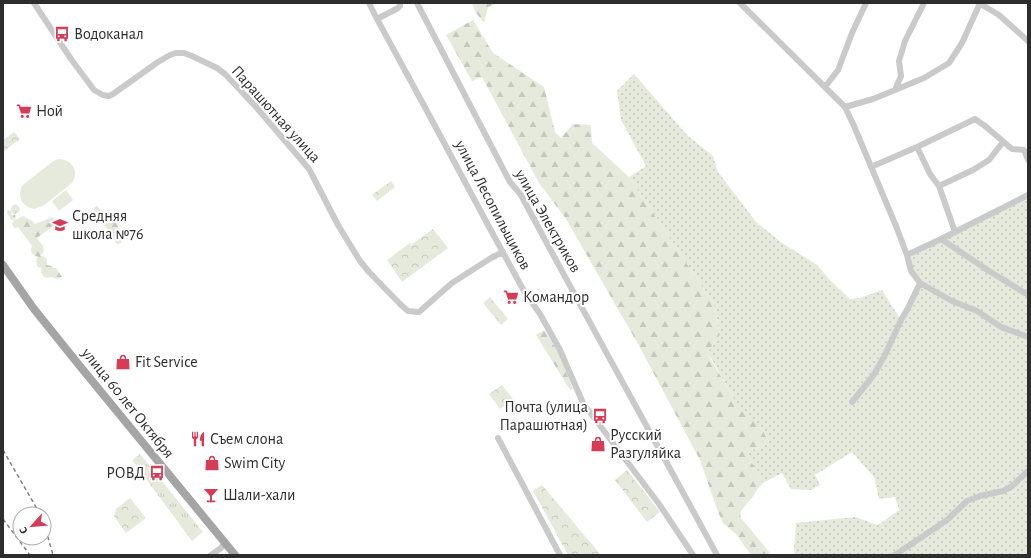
<svg xmlns="http://www.w3.org/2000/svg" width="1031" height="558" font-family="'Alegreya Sans',sans-serif">
  <style>
    .grass { fill: url(#grass-tufts) }
    .forest { fill: url(#forest-firs) }
    .park { fill: url(#park-crowns) }
    .garden { fill: url(#garden-dots) }
    .pitch { fill: #e5eadc }
    .lines { fill: none; stroke-linecap: round; stroke-linejoin: round }
    .minor { stroke: #cacaca; stroke-width: 6 }
    .major { stroke: #a5a5a5; stroke-width: 8 }
    .rail { stroke: #828282; stroke-width: 1.5; stroke-dasharray: 4 3; stroke-linecap: butt }
    .labels { text-anchor: middle; dominant-baseline: central; stroke-width: 4; stroke-linejoin: round; paint-order: stroke }
    .poi-label { font-size: 16px; fill: #2d2d2d; stroke: #fff; text-anchor: start }
    .street-label { font-size: 16px; fill: #2d2d2d; stroke: #fff }
  </style>
  <defs>
    <pattern id="grass-tufts" width="24" height="20" patternUnits="userSpaceOnUse"><rect width="24" height="20" fill="#e5eadc"/><path d="M3 7l-1-3M5 7V3M7 7l1-3M15 17l-1-3M17 17v-4M19 17l1-3" fill="none" stroke="#c5c9bd"/></pattern>
    <pattern id="forest-firs" width="22" height="20" patternUnits="userSpaceOnUse"><rect width="22" height="20" fill="#e5eadc"/><path d="M5 1l3.5 6h-7zM16 11l3.5 6h-7z" fill="#c5c9bd"/></pattern>
    <pattern id="park-crowns" width="20" height="18" patternUnits="userSpaceOnUse"><rect width="20" height="18" fill="#e5eadc"/><path d="M2 6a3 3 0 1 1 6 0M12 15a3 3 0 1 1 6 0" fill="none" stroke="#c5c9bd"/></pattern>
    <pattern id="garden-dots" width="8" height="8" patternUnits="userSpaceOnUse"><rect width="8" height="8" fill="#e5eadc"/><path d="M2 2h.1M6 6h.1" fill="none" stroke="#c5c9bd" stroke-width="1.8" stroke-linecap="round"/></pattern>
  </defs>
  <rect width="100%" height="100%" fill="#fff"/>
  <path class="grass" d="M140 454 203 532 192 541 132 460Z"/>
  <path class="forest" d="M472 3H498L488 7 484 23 476 13Z
    M473 20 493 53 544 87 555 132 561 138 573 124 591 125 592 143 629 177 714 304 720 335 707 353 710 358 741 410 761 427 769 442 747 453 763 483 756 491 754 495 741 511 740 514 741 518 770 553 769 555H751L736 534 723 523 718 512 700 460 638 344 566 219 539 183 482 77 472 81 446 35Z
    M16 204 20 208 19 212 14 214 11 212 12 215H15L16 218 14 220 18 219 20 217 24 216 26 218 31 220 35 224 52 217 57 223 37 238 43 246 44 251 42 254 40 256 45 257 47 260V265L51 266 54 268H56L62 277 57 279 52 277 46 278 43 276 41 272 42 268 38 267 36 262 37 258 39 257C33 256 29 252 32 246L18 227 15 228 13 226 12 223 14 221 10 219V217L7 213 8 210 11 211V209L12 206Z
    M97 206 101 210 104 212 108 210 123 235 121 243 119 244H117L93 208Z
    M544 330 546 332 559 354 573 389 570 390 536 335Z"/>
  <path class="park" d="M14 132 20 139 3 152V140Z
    M391 181 395 187 377 201 372 195Z
    M433 229 448 248 402 282 387 260 410 243 411 245Z
    M490 297 508 319 501 325 483 303Z
    M502 385 513 399 500 409 489 394Z
    M627 470 660 512 647 522 615 480Z
    M542 485 601 555H568L533 491Z
    M130 498 146 518 126 533 114 516 116 509Z"/>
  <path class="garden" d="M634 74 687 135 713 156 718 172 756 222 782 243 816 264 831 281 850 299 860 298 882 290 901 320 920 283 911 271 907 255 1028 195V555H795L794 549 796 523 855 517 878 525 899 510 895 497 879 499 874 477 852 452 815 475 820 485 811 490 791 489 782 473 763 483 747 453 769 442 761 427 741 411 711 358 707 353 720 335 714 304 629 177 646 166 621 120 617 91Z"/>
  <path class="pitch" d="M58 159C72 159 80 171 72 183L43 206 34 209 28 207 23 203 21 200 20 194 21 188 23 185 52 162Z
    M66 190 73 200 59 211 52 201Z"/>
  <g class="lines">
    <path class="minor" d="M34 3 71 59 94 90 103 95 109 96 113 94 158 62 170 55 176 53H184L192 56 217 68 225 74 256 107 309 169 338 225 360 261 369 272 401 305 408 311 418 312H419L452 283 491 258 503 252
      M369 3 377 19 427 111 488 225 524 291 540 314 560 350 583 403 659 504 693 555
      M417 3 510 182 521 195C585 315 652 435 717 555
      M740 3 845 107 854 126 896 226 907 255 911 271 920 283 952 301 977 311 1001 327 1028 337
      M979 3 999 15 1028 41
      M377 19 398 8 400 6V3
      M825 87 838 70 852 33 866 3
      M895 90 901 76 899 61 905 41 924 3
      M845 107 873 99 895 90 924 78 949 63 962 43 980 3
      M917 147 930 174 939 186 955 232
      M871 167 917 147 975 119 985 126 1012 149 1024 150 1028 160
      M939 186 973 170 989 160 1003 142
      M941 239 989 271 1028 295
      M907 255 941 239 1028 195
      M852 402 873 376 885 355 901 320 908 308 920 283
      M498 438 560 555
      M211 555 221 548 225 542
      M895 555 947 520 967 501 980 496 1003 491 1011 487 1028 471"/>
    <path class="major" d="M3 265 34 309 79 365 235 555"/>
    <path class="rail" d="M3 450 40 514
      M3 519 30 555
      M44 523 53 555"/>
  </g>
  <defs>
    <g id="bus-bare" transform="scale(1.2)"><path d="M-5-6H5V4H4V6H2V4H-2V6H-4V4H-5ZM-3.5-4V0h7V-4ZM-3.5 1.2v1.5H-2V1.2ZM2 1.2v1.5H3.5V1.2Z" fill="#d73c57" stroke="#fff" stroke-width="2.5" paint-order="stroke"/></g>
    <g id="supermarket-bare" transform="scale(1.2)"><path d="M-6-5.5h2.5l.6 2H6L4.5 2H-2.5L-4.4-4H-6ZM-1.5 3.2a1.3 1.3 0 1 0 .1 0ZM3 3.2a1.3 1.3 0 1 0 .1 0Z" fill="#d73c57" stroke="#fff" stroke-width="2.5" paint-order="stroke"/></g>
    <g id="school-bare" transform="scale(1.2)"><path d="M0-5L7-2L0 1L-7-2ZM-4 1L0 2.5L4 1V4Q0 6-4 4Z" fill="#d73c57" stroke="#fff" stroke-width="2.5" paint-order="stroke"/></g>
    <g id="shop-bare" transform="scale(1.2)"><path d="M-5-2.5h2.3a2.7 3.5 0 0 1 5.4 0H5L5.5 6h-11ZM-1.5-2.5h3a1.5 2.3 0 0 0-3 0Z" fill="#d73c57" stroke="#fff" stroke-width="2.5" paint-order="stroke"/></g>
    <g id="restaurant-bare" transform="scale(1.2)"><path d="M-5-6h1v4h1v-4h1v4h1v-4h1v5L-1.5 .5V6h-2V.5L-5-1ZM5-6V6H3V1.5H1.5Q1.5-4 5-6Z" fill="#d73c57" stroke="#fff" stroke-width="2.5" paint-order="stroke"/></g>
    <g id="bar-bare" transform="scale(1.2)"><path d="M-6-5H6L.8 .8V4.5H3.5V6h-7V4.5H-.8V.8Z" fill="#d73c57" stroke="#fff" stroke-width="2.5" paint-order="stroke"/></g>
  </defs>
  <g fill-rule="evenodd">
    <use href="#bus-bare" x="62" y="34"/>
    <use href="#supermarket-bare" x="24" y="111"/>
    <use href="#school-bare" x="60" y="225"/>
    <use href="#supermarket-bare" x="511" y="297"/>
    <use href="#shop-bare" x="123" y="362"/>
    <use href="#bus-bare" x="600" y="416"/>
    <use href="#restaurant-bare" x="198" y="439"/>
    <use href="#shop-bare" x="598" y="444"/>
    <use href="#shop-bare" x="212" y="463"/>
    <use href="#bus-bare" x="157" y="473"/>
    <use href="#bar-bare" x="211" y="495"/>
  </g>
  <g class="labels">
    <g class="poi-label">
      <text x="74" y="34">Водоканал</text>
      <text x="36" y="111">Ной</text>
      <text x="72" y="216">Средняя<tspan x="72" dy="18">школа №76</tspan></text>
      <text x="523" y="297">Командор</text>
      <text x="135" y="362">Fit Service</text>
      <text x="588" y="407" text-anchor="end">Почта (улица<tspan x="588" dy="18">Парашютная)</tspan></text>
      <text x="610" y="435">Русский<tspan x="610" dy="18">Разгуляйка</tspan></text>
      <text x="210" y="439">Съем слона</text>
      <text x="224" y="463">Swim City</text>
      <text x="145" y="473" text-anchor="end">РОВД</text>
      <text x="223" y="495">Шали-хали</text>
    </g>
    <g class="street-label">
      <text transform="translate(276 114) rotate(48)">Парашютная улица</text>
      <text transform="translate(493 205) rotate(62)">улица Лесопильщиков</text>
      <text transform="translate(548 221) rotate(60)">улица Электриков</text>
      <text transform="translate(128 403) rotate(51)">улица 60 лет Октября</text>
    </g>
  </g>
  <rect width="1031" height="558" fill="none" stroke="#2d2d2d" stroke-width="8"/>
  <g transform="translate(32 526) rotate(243)"><circle r="19" fill="#ffffff" stroke="#ababab"/>
  <path d="M0-3L7 15L0 10L-7 15Z" fill="#d73c57"/>
  <text y="-6" font-size="11" font-weight="bold" text-anchor="middle" fill="#2d2d2d">С</text>
  </g>
</svg>
